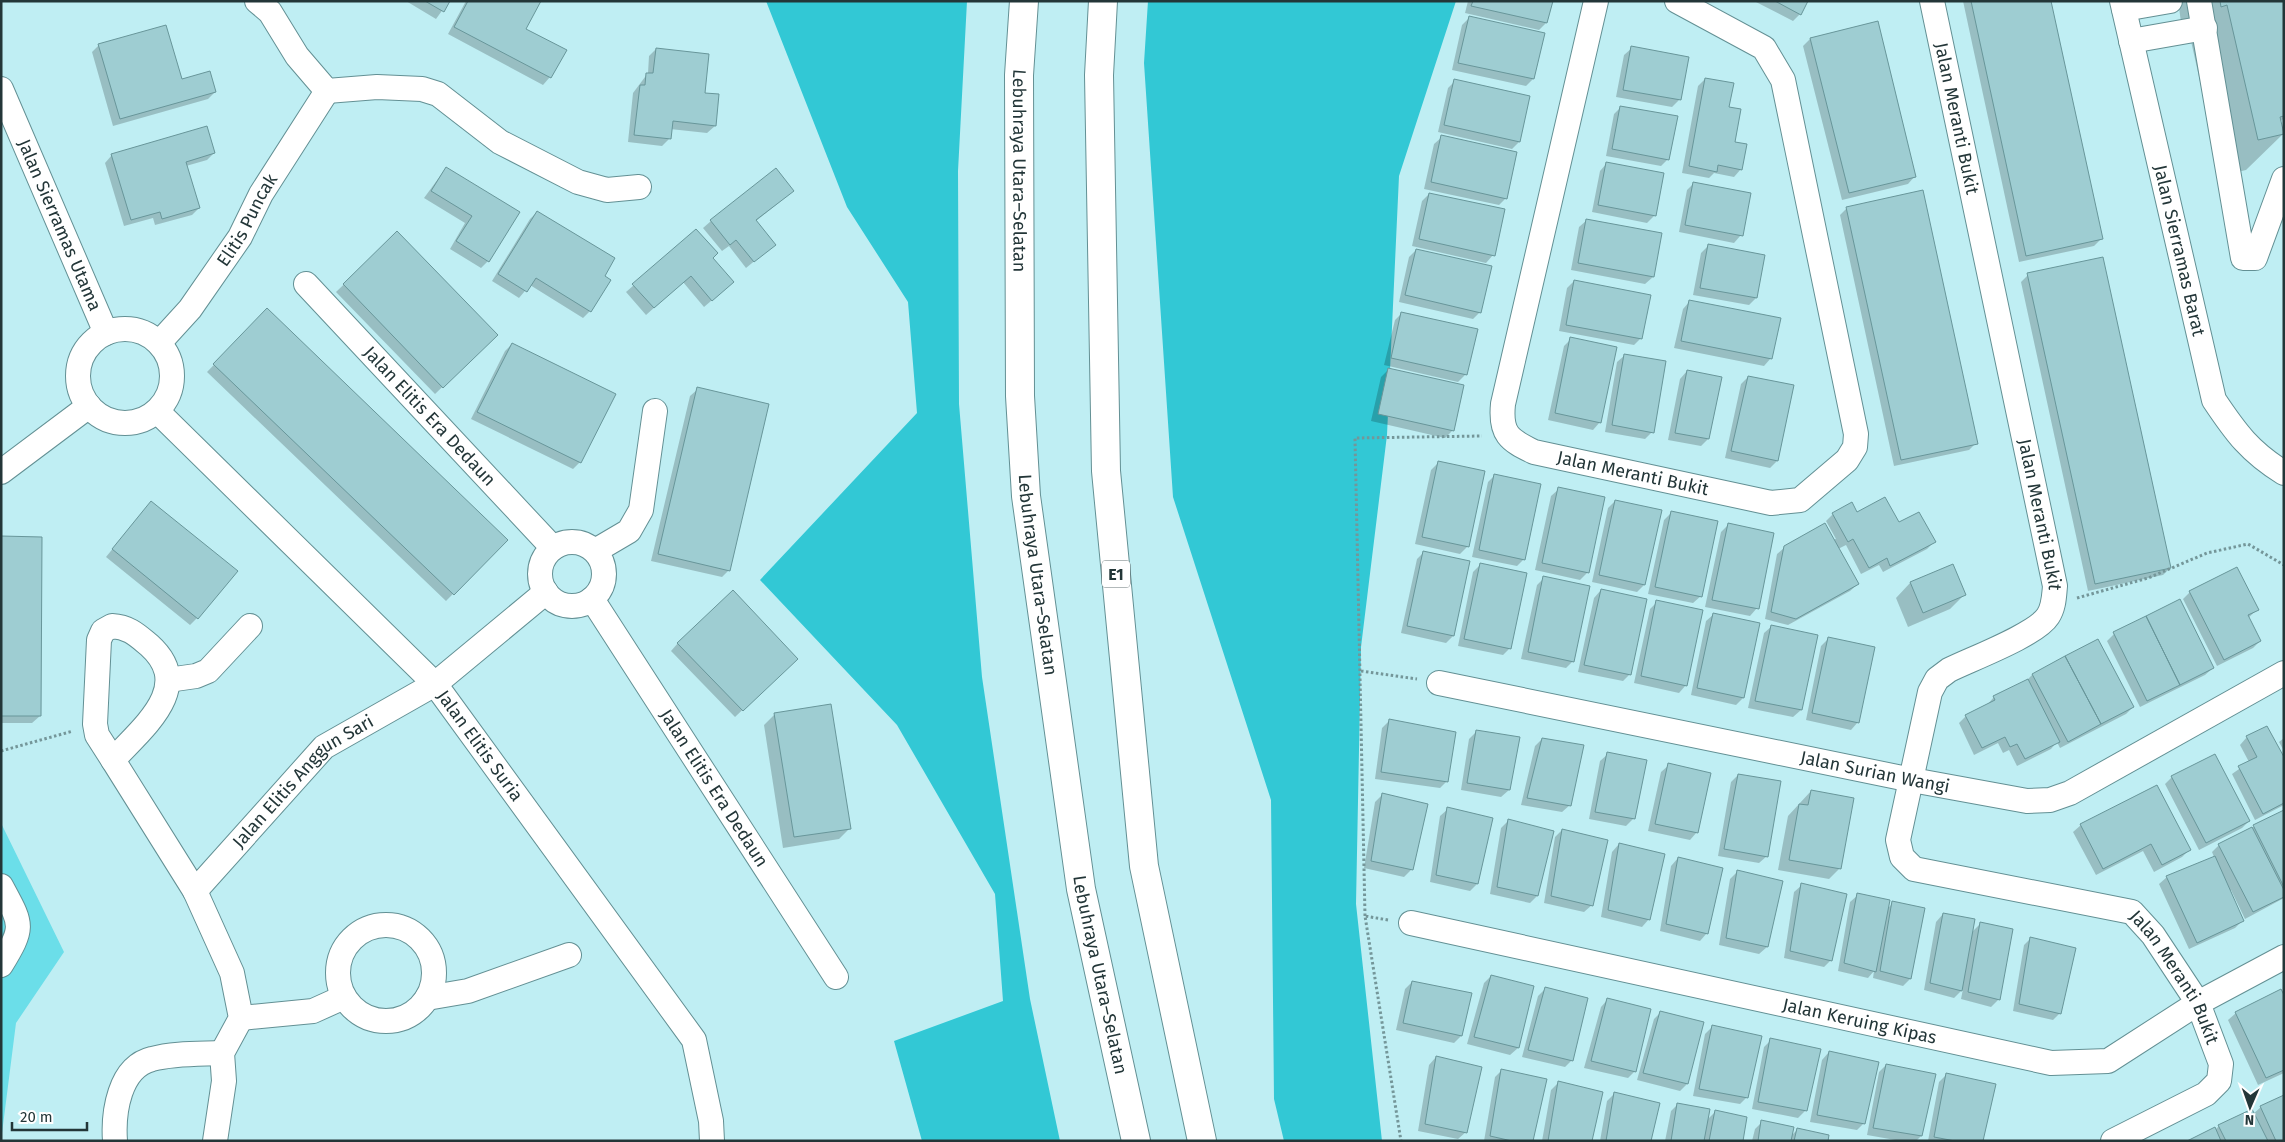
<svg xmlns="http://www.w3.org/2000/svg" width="2285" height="1142" font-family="'Fira Sans',sans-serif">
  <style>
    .green { fill: #6bdee9 }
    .forest { fill: #32c8d5 }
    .shadow { fill: #0003 }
    .building { fill: #9ecdd2; stroke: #68969a }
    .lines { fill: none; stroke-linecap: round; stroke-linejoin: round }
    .minor-casing { stroke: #639094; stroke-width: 26 }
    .highway-casing { stroke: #639094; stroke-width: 30 }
    .path { stroke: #749699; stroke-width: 3; stroke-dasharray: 2.5 2.5; stroke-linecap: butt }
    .minor { stroke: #fff; stroke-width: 24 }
    .highway { stroke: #fff; stroke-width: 28 }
    .labels { text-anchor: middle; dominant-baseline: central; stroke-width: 5; stroke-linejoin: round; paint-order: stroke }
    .shield { fill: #fff; stroke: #657274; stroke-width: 1 }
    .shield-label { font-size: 16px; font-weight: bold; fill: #233638 }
    .street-label { font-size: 18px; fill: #233638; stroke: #fff }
  </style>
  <rect width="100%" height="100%" fill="#bfeef3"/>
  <path class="green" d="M1 823 64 952 16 1023 1 1141Z"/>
  <path class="forest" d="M766 1H967L958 171 959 404 982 677 1030 999 1060 1141H922L894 1041 1003 1001 995 894 897 725 760 580 917 413 908 302 847 207Z
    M1148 1H1456L1399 176 1387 435 1361 647 1356 904 1382 1141H1284L1274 1099 1271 800 1173 497 1144 63Z"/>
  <path class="shadow" d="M406 1H449L436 19Z
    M466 1H539L525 29 550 77 543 85 448 34Z
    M1468 1H1551L1546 23 1539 30 1465 13Z
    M1754 1H1806L1800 14 1793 21Z
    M1963 1H2050L2101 239 2094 246 2019 262Z
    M2178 1H2284V118L2280 122 2283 134 2246 170 2221 176 2191 41 2184 43Z
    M1469 18 1543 34 1533 79 1526 86 1452 70 1462 25Z
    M1877 22 1915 176 1908 184 1842 200 1803 46 1810 39Z
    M99 45 181 80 215 92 208 99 113 126 92 52Z
    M1632 48 1679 100 1672 107 1616 97 1624 55Z
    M656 49 704 94 715 126 707 133 670 129 669 139 662 146 628 142 633 93 648 73 649 56Z
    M1705 79 1728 108 1733 143 1741 169 1734 177 1714 173 1709 178 1682 173 1698 86Z
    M1455 81 1529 97 1519 142 1512 149 1438 132 1448 88Z
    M1621 107 1668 159 1661 166 1606 156 1614 114Z
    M1442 137 1506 198 1499 205 1424 189 1434 144Z
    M214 153 207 160 186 166 199 208 192 215 155 225 153 218 124 226 105 163 112 155Z
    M1607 163 1655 215 1647 223 1592 212 1600 171Z
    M446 168 519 212 488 261 481 268 450 249 465 223 424 198Z
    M1694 183 1741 235 1734 243 1679 232 1687 190Z
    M793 191 756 221 774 245 746 268 729 246 722 251 703 228 711 221Z
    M1429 194 1493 255 1486 263 1412 246 1422 201Z
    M1847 208 1976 443 1969 450 1894 466 1840 215Z
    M537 212 603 277 590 311 583 318 530 285 519 298 492 281 530 219Z
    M1587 220 1653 277 1645 284 1571 270 1579 227Z
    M696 231 725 289 704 307 683 282 646 315 626 292Z
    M397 233 496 335 435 394 336 292Z
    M1708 246 1756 298 1749 305 1693 295 1701 253Z
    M1416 250 1480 312 1473 319 1399 302 1409 257Z
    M2028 275 2170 568 2163 575 2088 591 2021 282Z
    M1574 281 1641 338 1634 345 1559 331 1567 288Z
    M1690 301 1771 358 1764 366 1674 348 1683 309Z
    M267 310 506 540 446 601 207 372Z
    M1402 313 1466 374 1458 382 1384 365 1395 320Z
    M1571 339 1600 422 1593 430 1548 420 1564 346Z
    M512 344 580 462 573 469 471 419 505 351Z
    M1625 355 1652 432 1645 439 1605 432 1617 362Z
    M1388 370 1463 386 1452 431 1445 438 1371 421 1381 377Z
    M1687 371 1708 439 1701 446 1668 440 1680 379Z
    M1748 377 1777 461 1770 468 1725 458 1741 384Z
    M698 389 729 570 722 577 651 561 690 396Z
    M1438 463 1468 546 1460 554 1415 544 1431 470Z
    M1495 475 1524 559 1517 566 1472 557 1488 482Z
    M1559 489 1588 572 1580 580 1535 570 1551 496Z
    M1615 501 1644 585 1637 592 1592 582 1608 508Z
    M144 510 197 618 190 625 106 557Z
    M1671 513 1701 596 1693 603 1648 594 1664 520Z
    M1833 514H1856L1899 524 1934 542 1927 549 1883 572 1879 565 1861 574 1846 545 1838 549 1858 584 1850 591 1788 625 1765 619 1777 554 1785 547 1836 539 1826 521Z
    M1728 525 1757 608 1750 616 1705 607 1721 532Z
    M1 538 40 716 32 723H1Z
    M1424 552 1453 636 1446 643 1401 633 1417 559Z
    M1481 564 1510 648 1503 655 1458 646 1473 572Z
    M1544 578 1573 661 1566 668 1521 659 1537 585Z
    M1910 583 1964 595 1950 609 1908 627 1896 598Z
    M1601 590 1630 674 1623 681 1578 672 1594 598Z
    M2190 592 2258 609 2248 618 2260 641 2253 648 2217 666 2183 599Z
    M1657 602 1686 685 1679 693 1634 683 1650 609Z
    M1714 614 1743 698 1736 705 1691 695 1706 621Z
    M1772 626 1801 710 1793 717 1748 708 1764 633Z
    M2114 634 2213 668 2205 675 2140 707 2107 641Z
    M1828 639 1858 722 1851 730 1806 720 1821 646Z
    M678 643 789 666 735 717 671 651Z
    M2032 675 2133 707 2126 714 2060 748 2057 742 2051 749 2017 766 2009 750 2003 753 1998 743 1974 755 1959 723 1966 716 1987 705 1994 697 2027 680Z
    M775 714 850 828 839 839 783 848 764 725Z
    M1389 721 1447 781 1440 788 1375 779 1382 728Z
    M1476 732 1509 790 1501 797 1461 790 1469 739Z
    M2247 737 2284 760V805L2255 820 2232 774 2249 762 2240 745Z
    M2284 738V751L2279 742Z
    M1542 739 1570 805 1562 812 1521 805 1535 746Z
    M1608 754 1634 818 1626 826 1589 819 1600 761Z
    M1669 765 1697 832 1690 840 1648 831 1661 772Z
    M1738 775 1767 856 1759 863 1718 856 1731 782Z
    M2172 777 2249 821 2242 828 2199 850 2165 784Z
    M2156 787 2189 850 2182 857 2154 872 2143 851 2096 875 2073 832 2081 825Z
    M1811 791 1840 868 1829 879 1778 870 1788 816Z
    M1382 795 1412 869 1404 877 1364 868 1375 802Z
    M1448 809 1477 884 1470 891 1430 882 1440 816Z
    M2284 811V898L2245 919 2231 890 2229 891 2242 921 2235 928 2189 949 2159 884 2167 877 2214 857 2212 852 2219 845Z
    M1508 821 1537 896 1530 903 1490 894 1501 828Z
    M1562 830 1592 905 1584 912 1544 903 1555 837Z
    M1619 844 1649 919 1642 927 1601 917 1612 852Z
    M1678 858 1707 933 1700 941 1660 931 1671 866Z
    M1737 872 1767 947 1759 954 1719 945 1730 879Z
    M1802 885 1831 960 1824 967 1784 958 1794 892Z
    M1858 895 1887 909 1893 903 1923 909 1910 979 1903 986 1873 978 1874 971 1868 978 1838 971 1850 902Z
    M1943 914 1972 932 1981 923 2011 930 1998 1000 1991 1007 1961 999 1963 989 1954 998 1924 990 1936 922Z
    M2031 938 2060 1013 2053 1020 2013 1011 2024 945Z
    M1491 976 1518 1048 1510 1055 1467 1044 1484 983Z
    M1412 982 1461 1036 1454 1043 1396 1030 1405 989Z
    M1545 989 1572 1060 1565 1067 1522 1057 1538 996Z
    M2284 998V1073L2258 1085 2228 1020 2236 1013Z
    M1608 999 1635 1071 1628 1078 1584 1068 1601 1007Z
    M1661 1012 1687 1084 1680 1091 1637 1080 1654 1019Z
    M1712 1027 1747 1097 1740 1104 1693 1096 1705 1034Z
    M1771 1040 1806 1110 1798 1118 1752 1109 1764 1047Z
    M1829 1052 1864 1123 1857 1130 1810 1122 1822 1060Z
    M1436 1057 1466 1132 1458 1139 1418 1131 1429 1065Z
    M1886 1065 1921 1136 1916 1141H1901L1867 1135 1879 1072Z
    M1502 1070 1532 1141H1484L1495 1077Z
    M1946 1075 1982 1141H1928L1939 1082Z
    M1558 1083 1591 1141H1542L1551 1090Z
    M1614 1094 1650 1141H1600L1607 1101Z
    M1678 1104 1707 1120 1715 1112 1742 1141H1665L1671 1111Z
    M2261 1107 2284 1141H2190L2215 1130 2219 1126 2253 1114Z
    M1762 1122 1791 1136 1797 1130 1827 1141H1752L1755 1129Z"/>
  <path class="building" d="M425 1H450L444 12Z
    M468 1H541L526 29 567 50 551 78 454 27Z
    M1473 1H1553L1547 23 1471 6Z
    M1775 1H1808L1801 15Z
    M1971 1H2051L2103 239 2026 256Z
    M2220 1H2284V116L2280 117 2284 134 2258 140 2227 5 2221 7Z
    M1469 16 1545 33 1534 79 1458 63Z
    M1878 21 1916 177 1849 193 1810 38Z
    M166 25 182 79 210 71 216 92 120 119 98 44Z
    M1631 46 1689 57 1681 100 1623 90Z
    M656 48 709 54 705 93 719 94 716 126 673 121 671 139 634 135 640 85H645L646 73H653Z
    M1705 78 1734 83 1729 107 1741 109 1735 142 1747 144 1742 170 1718 165 1717 172 1689 166Z
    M1454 79 1530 96 1520 142 1444 125Z
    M1620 106 1678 116 1669 160 1612 149Z
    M207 126 215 153 186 162 200 208 162 219 160 212 131 220 111 154Z
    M1441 135 1517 152 1507 199 1431 182Z
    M1606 162 1664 173 1656 216 1598 205Z
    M446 167 520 212 489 262 456 241 472 216 431 191Z
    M776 168 794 191 756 220 776 245 754 262 736 240 730 245 710 220Z
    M1693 182 1751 193 1743 236 1685 225Z
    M1923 190 1978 444 1901 460 1846 207Z
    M1429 193 1505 209 1495 256 1419 239Z
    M537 211 615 258 605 276 611 280 591 312 536 278 527 292 498 274Z
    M1586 219 1662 233 1654 277 1578 263Z
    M696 229 718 253 713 258 734 282 712 301 691 276 654 308 632 284Z
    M397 231 498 335 443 388 343 284Z
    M1708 244 1765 255 1757 298 1700 288Z
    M1416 249 1492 266 1481 313 1405 295Z
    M2103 257 2171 568 2095 584 2027 273Z
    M1574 280 1651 295 1642 339 1566 325Z
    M1689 300 1781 318 1772 359 1681 341Z
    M267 308 508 540 454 595 213 364Z
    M1401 312 1478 329 1467 375 1391 358Z
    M1570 337 1617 347 1601 423 1555 413Z
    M512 343 616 394 581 463 477 412Z
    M1624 354 1666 361 1654 433 1612 425Z
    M1388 368 1464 385 1454 431 1378 414Z
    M1687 370 1722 377 1709 439 1675 433Z
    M1748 376 1794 385 1778 461 1731 451Z
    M697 387 769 404 730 571 658 554Z
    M1438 461 1485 471 1469 547 1422 537Z
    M1494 474 1541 484 1525 560 1479 550Z
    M1558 487 1605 497 1589 573 1542 563Z
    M1885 497 1899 522 1919 512 1936 542 1890 566 1887 558 1869 568 1853 539 1848 542 1832 513 1852 502 1857 512Z
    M1615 500 1662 510 1645 585 1599 575Z
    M151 501 238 571 198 619 112 549Z
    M1671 511 1718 521 1702 597 1655 587Z
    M1728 523 1774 533 1759 609 1712 600Z
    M1825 523 1859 584 1796 619 1771 612 1784 546Z
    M1 536 42 537 41 716H1Z
    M1423 551 1470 561 1454 636 1407 626Z
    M1480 563 1527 573 1511 649 1464 639Z
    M1953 564 1966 595 1923 613 1910 582Z
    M2237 567 2259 610 2248 615 2261 641 2224 660 2189 591Z
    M1543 576 1590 586 1574 662 1528 652Z
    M1601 589 1647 599 1631 675 1584 665Z
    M733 590 798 659 743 711 677 643Z
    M2180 599 2214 668 2180 685 2146 616Z
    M1656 600 1703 610 1687 686 1641 676Z
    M1713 613 1760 623 1744 698 1697 688Z
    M2146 616 2180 685 2147 701 2113 632Z
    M1771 625 1818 635 1802 710 1755 701Z
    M1828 637 1875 647 1859 723 1812 713Z
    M2098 639 2134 707 2101 724 2065 656Z
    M2065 656 2101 724 2068 742 2032 674Z
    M2028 679 2060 742 2025 759 2017 744 2010 747 2005 737 1982 748 1965 715 1995 700 1993 696Z
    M831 704 851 829 794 837 774 713Z
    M1389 719 1456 732 1448 782 1381 772Z
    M2267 726 2284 757V803L2263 814 2238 766 2257 757 2246 736Z
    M1476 730 1520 737 1510 790 1467 783Z
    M1542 738 1584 745 1571 806 1527 798Z
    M1607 752 1647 760 1635 819 1595 812Z
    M2215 754 2250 821 2206 843 2171 776Z
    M1668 763 1711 773 1698 833 1655 824Z
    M1738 774 1781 781 1768 857 1724 849Z
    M2157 785 2191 850 2162 865 2151 844 2103 869 2080 824Z
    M1811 790 1854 798 1841 869 1789 860 1799 804 1808 805Z
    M1382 793 1428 804 1413 870 1371 861Z
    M1447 807 1493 818 1478 884 1436 875Z
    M2284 810V887L2253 825Z
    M1508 819 1554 831 1538 896 1497 887Z
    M2252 827 2284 890V897L2253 912 2218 844Z
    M1562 829 1608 840 1593 906 1551 896Z
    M1619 843 1665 854 1650 920 1608 910Z
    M2215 856 2244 921 2197 943 2166 876Z
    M1678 857 1723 868 1708 934 1666 924Z
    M1737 870 1783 881 1768 947 1726 938Z
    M1801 883 1847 894 1832 961 1790 951Z
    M1857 893 1890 900 1876 972 1844 963Z
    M1892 901 1925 908 1911 979 1880 971Z
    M1943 913 1975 919 1962 991 1930 983Z
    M1980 922 2013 929 2000 1000 1968 992Z
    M2030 937 2076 948 2061 1014 2019 1004Z
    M1491 975 1534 986 1519 1048 1474 1037Z
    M1412 981 1472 993 1462 1036 1403 1023Z
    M1545 987 1588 998 1573 1061 1528 1050Z
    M2281 989 2284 995V1070L2266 1078 2235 1012Z
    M1607 998 1651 1009 1636 1072 1591 1061Z
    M1660 1011 1704 1022 1688 1084 1643 1073Z
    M1712 1025 1762 1036 1748 1098 1699 1089Z
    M1770 1038 1821 1049 1807 1111 1758 1102Z
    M1829 1051 1879 1062 1865 1124 1817 1115Z
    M1436 1056 1482 1067 1467 1133 1425 1124Z
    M1886 1064 1936 1074 1922 1136 1873 1128Z
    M1501 1069 1547 1079 1533 1141H1512L1490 1136Z
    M1946 1073 1996 1084 1983 1141H1955L1934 1137Z
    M1558 1081 1603 1092 1592 1141H1548Z
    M1614 1092 1660 1103 1651 1141H1606Z
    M2284 1095V1141H2276L2260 1106Z
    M1677 1103 1710 1109 1704 1141H1671Z
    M2252 1109 2268 1141H2226L2218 1125Z
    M1715 1110 1747 1117 1743 1141H1709Z
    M1761 1120 1794 1127 1791 1141H1758Z
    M2215 1127 2221 1141H2187Z
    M1797 1128 1829 1135 1828 1141H1794Z"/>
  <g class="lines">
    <g class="minor-casing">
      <g id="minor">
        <path d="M257 1 270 12 297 56 327 91 377 87 422 89 438 94 500 142 578 182 607 190 639 187"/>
        <path id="s1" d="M1596 1 1503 404C1500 434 1509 440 1534 452L1771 503 1800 500 1847 460 1855 447 1856 434 1783 80 1764 48 1677 1"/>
        <path id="s2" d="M1932 1 2055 586C2054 596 2054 607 2048 616 2036 635 1971 659 1949 670L1937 679 1930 692 1898 840 1902 857 1914 869 2132 912 2153 935 2198 1003 2221 1064 2219 1081 2206 1094 2113 1141"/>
        <path id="s3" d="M2122 1 2214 400C2236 433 2250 452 2284 473"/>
        <path d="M2199 1 2243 258H2255L2284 179"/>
        <path d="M2124 9 2170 1"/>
        <path d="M2131 41 2205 28"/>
        <path id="s4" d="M1 89 106 333"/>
        <path id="s5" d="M306 284 553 548"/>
        <circle cx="125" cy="376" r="47"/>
        <path id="s6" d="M159 343 190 309 240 237 261 194 327 91"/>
        <path id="s7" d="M157 411 435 684 694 1040 711 1121 712 1141"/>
        <path d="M1 472 89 406"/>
        <circle cx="572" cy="574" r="32"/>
        <path d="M595 551 629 531 641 510 655 411"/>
        <path id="s8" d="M592 599 836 977"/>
        <path d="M112 626C129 627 137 635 149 645 196 687 142 728 113 760L97 735 95 724 99 640 103 631Z"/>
        <path d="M168 680 196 676 208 671 250 626"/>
        <path id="s9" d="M1439 683 1912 780 2027 801 2050 800 2070 793 2284 673"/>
        <path d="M113 760 195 891 232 973 241 1018 222 1053 224 1081 215 1141"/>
        <path d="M1 886C22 925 25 926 1 965"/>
        <path id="s10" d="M195 891 324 747 435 684 546 592"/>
        <path id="s11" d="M1411 923 2051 1063 2108 1061 2198 1003 2284 957"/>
        <circle cx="386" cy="973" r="48"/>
        <path d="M427 998 468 991 569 955"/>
        <path d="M241 1018 313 1011 344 997"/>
        <path d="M115 1141C113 1113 119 1067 152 1059 174 1053 199 1054 222 1053"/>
      </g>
    </g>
    <g class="highway-casing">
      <g id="highway">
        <path id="s12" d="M1024 1 1019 75 1020 396 1026 496 1081 889 1136 1141"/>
        <path d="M1103 1 1099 75 1106 471 1144 866 1202 1141"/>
      </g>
    </g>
    <path class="path" d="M2077 598 2148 578 2207 553 2248 544 2284 565
      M1361 671 1417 679
      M1 751 73 731
      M1365 916 1355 438 1482 436
      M1388 920 1365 916 1401 1141"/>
    <use href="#minor" class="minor"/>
    <use href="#highway" class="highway"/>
  </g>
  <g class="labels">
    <rect class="shield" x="1102" y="560.5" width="28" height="27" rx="4"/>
    <g class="shield-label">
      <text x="1116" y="574">E1</text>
    </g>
    <g class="street-label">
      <text stroke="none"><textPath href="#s2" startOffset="120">Jalan Meranti Bukit</textPath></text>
      <text stroke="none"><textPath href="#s12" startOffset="170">Lebuhraya Utara–Selatan</textPath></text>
      <text stroke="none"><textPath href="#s6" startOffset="152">Elitis Puncak</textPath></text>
      <text stroke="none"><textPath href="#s4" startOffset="148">Jalan Sierramas Utama</textPath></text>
      <text stroke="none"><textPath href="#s3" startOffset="256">Jalan Sierramas Barat</textPath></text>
      <text stroke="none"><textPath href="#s5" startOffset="181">Jalan Elitis Era Dedaun</textPath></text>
      <text stroke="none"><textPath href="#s1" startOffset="578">Jalan Meranti Bukit</textPath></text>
      <text stroke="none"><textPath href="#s2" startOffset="525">Jalan Meranti Bukit</textPath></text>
      <text stroke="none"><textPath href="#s12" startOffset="575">Lebuhraya Utara–Selatan</textPath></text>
      <text stroke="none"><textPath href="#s7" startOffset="466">Jalan Elitis Suria</textPath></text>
      <text stroke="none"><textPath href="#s9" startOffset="445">Jalan Surian Wangi</textPath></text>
      <text stroke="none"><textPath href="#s10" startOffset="155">Jalan Elitis Anggun Sari</textPath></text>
      <text stroke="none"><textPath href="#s8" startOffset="225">Jalan Elitis Era Dedaun</textPath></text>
      <text stroke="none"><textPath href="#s12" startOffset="980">Lebuhraya Utara–Selatan</textPath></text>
      <text stroke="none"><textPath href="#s2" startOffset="1259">Jalan Meranti Bukit</textPath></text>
      <text stroke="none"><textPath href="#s11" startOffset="459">Jalan Keruing Kipas</textPath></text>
    </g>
  </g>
  <rect width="2285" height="1142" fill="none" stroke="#233638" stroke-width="5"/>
  <g transform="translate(2250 1107) rotate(182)" stroke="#ffffff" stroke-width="4" paint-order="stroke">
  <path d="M0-4L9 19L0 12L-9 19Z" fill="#233638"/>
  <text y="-8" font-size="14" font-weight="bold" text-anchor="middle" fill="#233638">N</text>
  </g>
  <path d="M12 1122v8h75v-8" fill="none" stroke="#233638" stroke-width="2.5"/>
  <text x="20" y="1122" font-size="15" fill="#233638" stroke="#ffffff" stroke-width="4" paint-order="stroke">20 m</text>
</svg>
